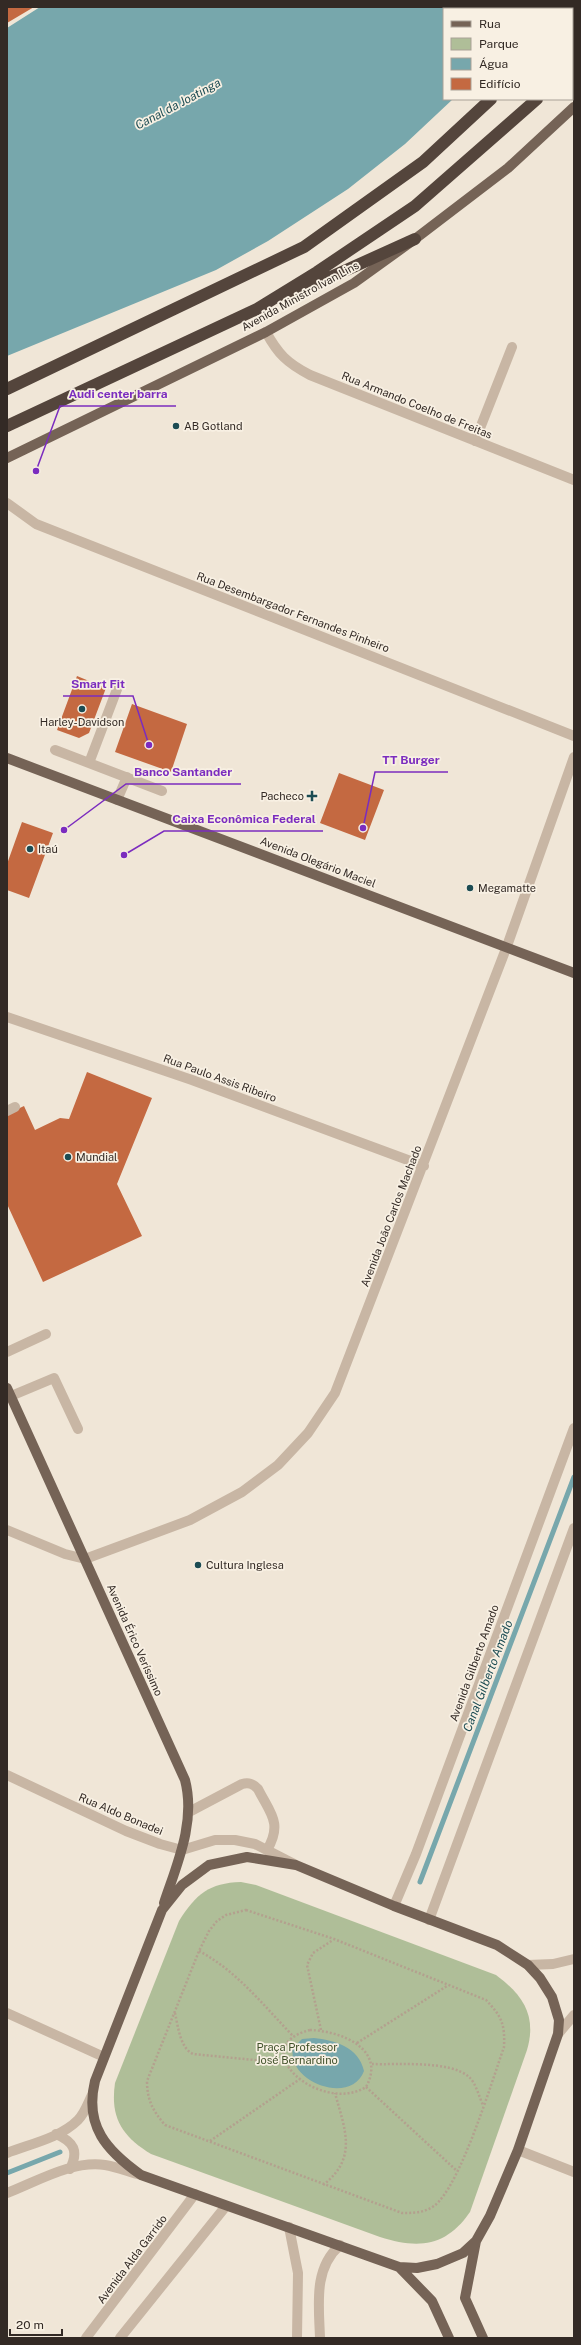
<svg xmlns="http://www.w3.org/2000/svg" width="581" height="2345" font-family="'Public Sans',sans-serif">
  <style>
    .green { fill: #afbe98 }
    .water { fill: #77a7ac }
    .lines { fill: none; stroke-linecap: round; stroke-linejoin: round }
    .stream { stroke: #77a7ac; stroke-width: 5 }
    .building { fill: #c46941 }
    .path { stroke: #b3a08e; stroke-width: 2.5; stroke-dasharray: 2 2; stroke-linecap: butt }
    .minor { stroke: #c8b6a4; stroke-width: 10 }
    .major { stroke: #756356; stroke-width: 10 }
    .highway { stroke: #54453c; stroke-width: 12 }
    .poi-dot { fill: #1c4c53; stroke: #f8f0e3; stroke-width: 1.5 }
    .labels { text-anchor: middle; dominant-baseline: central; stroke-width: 3.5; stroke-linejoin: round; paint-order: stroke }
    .street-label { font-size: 11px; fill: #332a25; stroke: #f8f0e3 }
    .poi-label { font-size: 11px; fill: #332a25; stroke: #f8f0e3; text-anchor: start }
    .park-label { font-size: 11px; fill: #40512a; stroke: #f8f0e3 }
    .water-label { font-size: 12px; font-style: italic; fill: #1c4c53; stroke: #f8f0e3 }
    .leader { fill: none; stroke: #7b2cbf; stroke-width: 1.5 }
    .callout-dot { fill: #7b2cbf; stroke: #f8f0e3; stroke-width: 1.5 }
    .callout-label { font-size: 12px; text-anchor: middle; font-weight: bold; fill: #7b2cbf; stroke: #f8f0e3; stroke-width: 3.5; stroke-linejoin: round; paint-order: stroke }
  </style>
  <rect width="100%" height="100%" fill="#f0e6d7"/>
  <path class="green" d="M241 1882 256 1885 496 1975C523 1995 537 2016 527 2050L470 2212C446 2247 418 2249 380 2237L151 2154C122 2136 110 2118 115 2083L179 1921C196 1894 209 1883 241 1882Z"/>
  <path class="water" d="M40 7H551L549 9H444V99H453L405 144 348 189 268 241 216 270 7 356V28Z
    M314 2038C334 2040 359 2047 364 2071 351 2106 286 2082 293 2048L302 2039Z"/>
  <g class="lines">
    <path class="stream" d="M420 1882 574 1477
      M7 2173 60 2152"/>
  </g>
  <path class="building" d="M7 7H34L7 23Z
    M77 676 106 688 89 733 79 738 57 730Z
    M132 704 187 724 171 772 115 752Z
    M339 773 384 790 365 840 320 823Z
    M22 822 53 833 29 898 7 890V864Z
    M87 1072 152 1098 117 1184 142 1236 43 1282 7 1204V1114L24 1106 35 1130 60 1118 69 1119Z"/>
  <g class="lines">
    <path class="path" d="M246 1910 334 1939 486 2000C502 2017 505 2024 504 2047 492 2081 460 2187 434 2206 424 2213 413 2213 402 2213L165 2125C153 2111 147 2100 147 2081L199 1951 209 1931 217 1921 226 1915Z
      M199 1951C237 1971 264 2006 293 2036
      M175 2013C178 2026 180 2048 193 2054L285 2063
      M310 2030C341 2031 387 2049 366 2087 320 2115 243 2047 310 2030Z
      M321 2030 307 1965 313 1953 333 1940
      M357 2043 447 1986
      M372 2064C397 2065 450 2060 469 2077 476 2083 479 2097 483 2105
      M366 2087 457 2171
      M210 2141 300 2079
      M323 2185C358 2158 345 2130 335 2093"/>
    <path class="minor" d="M266 332C278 354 287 363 310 375L574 480
      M475 441 512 347
      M7 503 36 524 574 736
      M55 750 162 791
      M89 763 119 684
      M117 800 127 777
      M7 1017 192 1080 424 1166
      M7 1111 15 1107
      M7 1352 46 1334
      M11 1396 54 1378 78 1429
      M7 1530 65 1554 85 1559 190 1520 242 1492 278 1465 308 1433 335 1393 507 946 574 757
      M7 1775 126 1831 160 1844 182 1850 215 1840H235L255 1844 294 1864
      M189 1812 242 1784C249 1782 253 1784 258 1789 270 1813 283 1823 267 1850
      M394 1906 416 1854 574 1428
      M429 1920 574 1528
      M528 1965 553 1964 574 1959
      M7 2013 104 2057
      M558 2034 574 2015
      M56 2134C74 2142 79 2151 70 2169
      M518 2150 574 2172
      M7 2153C30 2144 60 2138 78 2120 85 2113 88 2103 92 2095
      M7 2193C36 2182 72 2160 105 2165 117 2167 129 2172 141 2175
      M289 2227 298 2273 297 2338
      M86 2338 195 2194
      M120 2338 226 2206
      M320 2338C319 2305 313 2269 340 2245"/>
    <path class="major" d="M572 14 574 12
      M7 458 266 332 354 283 415 239 508 168 574 107
      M7 758 574 973
      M7 1388 185 1780C196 1822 177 1864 164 1903
      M247 1857 296 1865 394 1906 497 1945 528 1965 540 1978 552 1997 559 2020 558 2034 518 2150 490 2216 476 2241 463 2253 437 2264 417 2268 399 2267 141 2175C107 2151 84 2126 95 2081L162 1910 182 1885 209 1865Z
      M476 2241 465 2298 483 2338
      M399 2267 432 2301 449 2338"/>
    <path class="highway" d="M572 23 574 21
      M572 64 574 62
      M291 295 415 239
      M7 389 304 247 423 162 491 99
      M7 426 257 309 317 272 415 206 537 99"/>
  </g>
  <g class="poi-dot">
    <circle cx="176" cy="426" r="4"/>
    <circle cx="82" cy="709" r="4"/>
    <path d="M310 790h4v4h4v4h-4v4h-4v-4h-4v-4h4z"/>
    <circle cx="30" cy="849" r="4"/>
    <circle cx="470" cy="888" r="4"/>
    <circle cx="68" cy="1157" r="4"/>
    <circle cx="198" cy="1565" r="4"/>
  </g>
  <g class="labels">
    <g class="street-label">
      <text transform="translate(300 296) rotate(-29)">Avenida Ministro Ivan Lins</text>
      <text transform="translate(417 405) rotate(22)">Rua Armando Coelho de Freitas</text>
      <text transform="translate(293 612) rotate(21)">Rua Desembargador Fernandes Pinheiro</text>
      <text transform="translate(318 862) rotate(21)">Avenida Olegário Maciel</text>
      <text transform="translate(220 1078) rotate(20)">Rua Paulo Assis Ribeiro</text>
      <text transform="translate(391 1216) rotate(-69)">Avenida João Carlos Machado</text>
      <text transform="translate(135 1640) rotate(66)">Avenida Érico Veríssimo</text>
      <text transform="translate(474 1663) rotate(-70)">Avenida Gilberto Amado</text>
      <text transform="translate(121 1814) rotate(23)">Rua Aldo Bonadei</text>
      <text transform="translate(132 2259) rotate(-53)">Avenida Alda Garrido</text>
    </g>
    <g class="poi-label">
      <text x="184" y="426">AB Gotland</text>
      <text x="82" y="722" text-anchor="middle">Harley-Davidson</text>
      <text x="304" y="796" text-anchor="end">Pacheco</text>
      <text x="38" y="849">Itaú</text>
      <text x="478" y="888">Megamatte</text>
      <text x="76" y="1157">Mundial</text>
      <text x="206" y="1565">Cultura Inglesa</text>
    </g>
    <g class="park-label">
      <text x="297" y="2047">Praça Professor<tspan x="297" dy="13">José Bernardino</tspan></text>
    </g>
    <g class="water-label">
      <text transform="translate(178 104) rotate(-28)">Canal da Joatinga</text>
      <text transform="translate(488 1676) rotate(-69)">Canal Gilberto Amado</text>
    </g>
  </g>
  <path class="leader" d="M36 471L60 406H176M149 745L133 696H63M363 828L375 772H448M64 830L126 784H241M124 855L164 831H323"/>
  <g class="callout-dot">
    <circle cx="36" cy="471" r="4"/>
    <circle cx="149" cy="745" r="4"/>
    <circle cx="363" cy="828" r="4"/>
    <circle cx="64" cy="830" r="4"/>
    <circle cx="124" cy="855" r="4"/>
  </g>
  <g class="callout-label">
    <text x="118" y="398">Audi center barra</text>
    <text x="98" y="688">Smart Fit</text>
    <text x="411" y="764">TT Burger</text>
    <text x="183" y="776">Banco Santander</text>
    <text x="244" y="823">Caixa Econômica Federal</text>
  </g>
  <rect width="581" height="2345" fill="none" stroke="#332a25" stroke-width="16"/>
  <rect x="443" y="8" width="130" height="92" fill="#f8f0e3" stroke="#a9a197"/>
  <rect x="451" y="21" width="20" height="6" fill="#756356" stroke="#a9a197"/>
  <text x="479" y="28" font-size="12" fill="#332a25">Rua</text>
  <rect x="451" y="38" width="20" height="12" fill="#afbe98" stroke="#a9a197"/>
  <text x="479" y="48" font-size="12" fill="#332a25">Parque</text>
  <rect x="451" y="58" width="20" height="12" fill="#77a7ac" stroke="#a9a197"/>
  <text x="479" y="68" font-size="12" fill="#332a25">Água</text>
  <rect x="451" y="78" width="20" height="12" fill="#c46941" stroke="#a9a197"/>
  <text x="479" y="88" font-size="12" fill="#332a25">Edifício</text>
  <path d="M10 2329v6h52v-6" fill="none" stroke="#332a25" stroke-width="2"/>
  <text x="16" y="2329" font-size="12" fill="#332a25" stroke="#f8f0e3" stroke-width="3" paint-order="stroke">20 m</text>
</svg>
